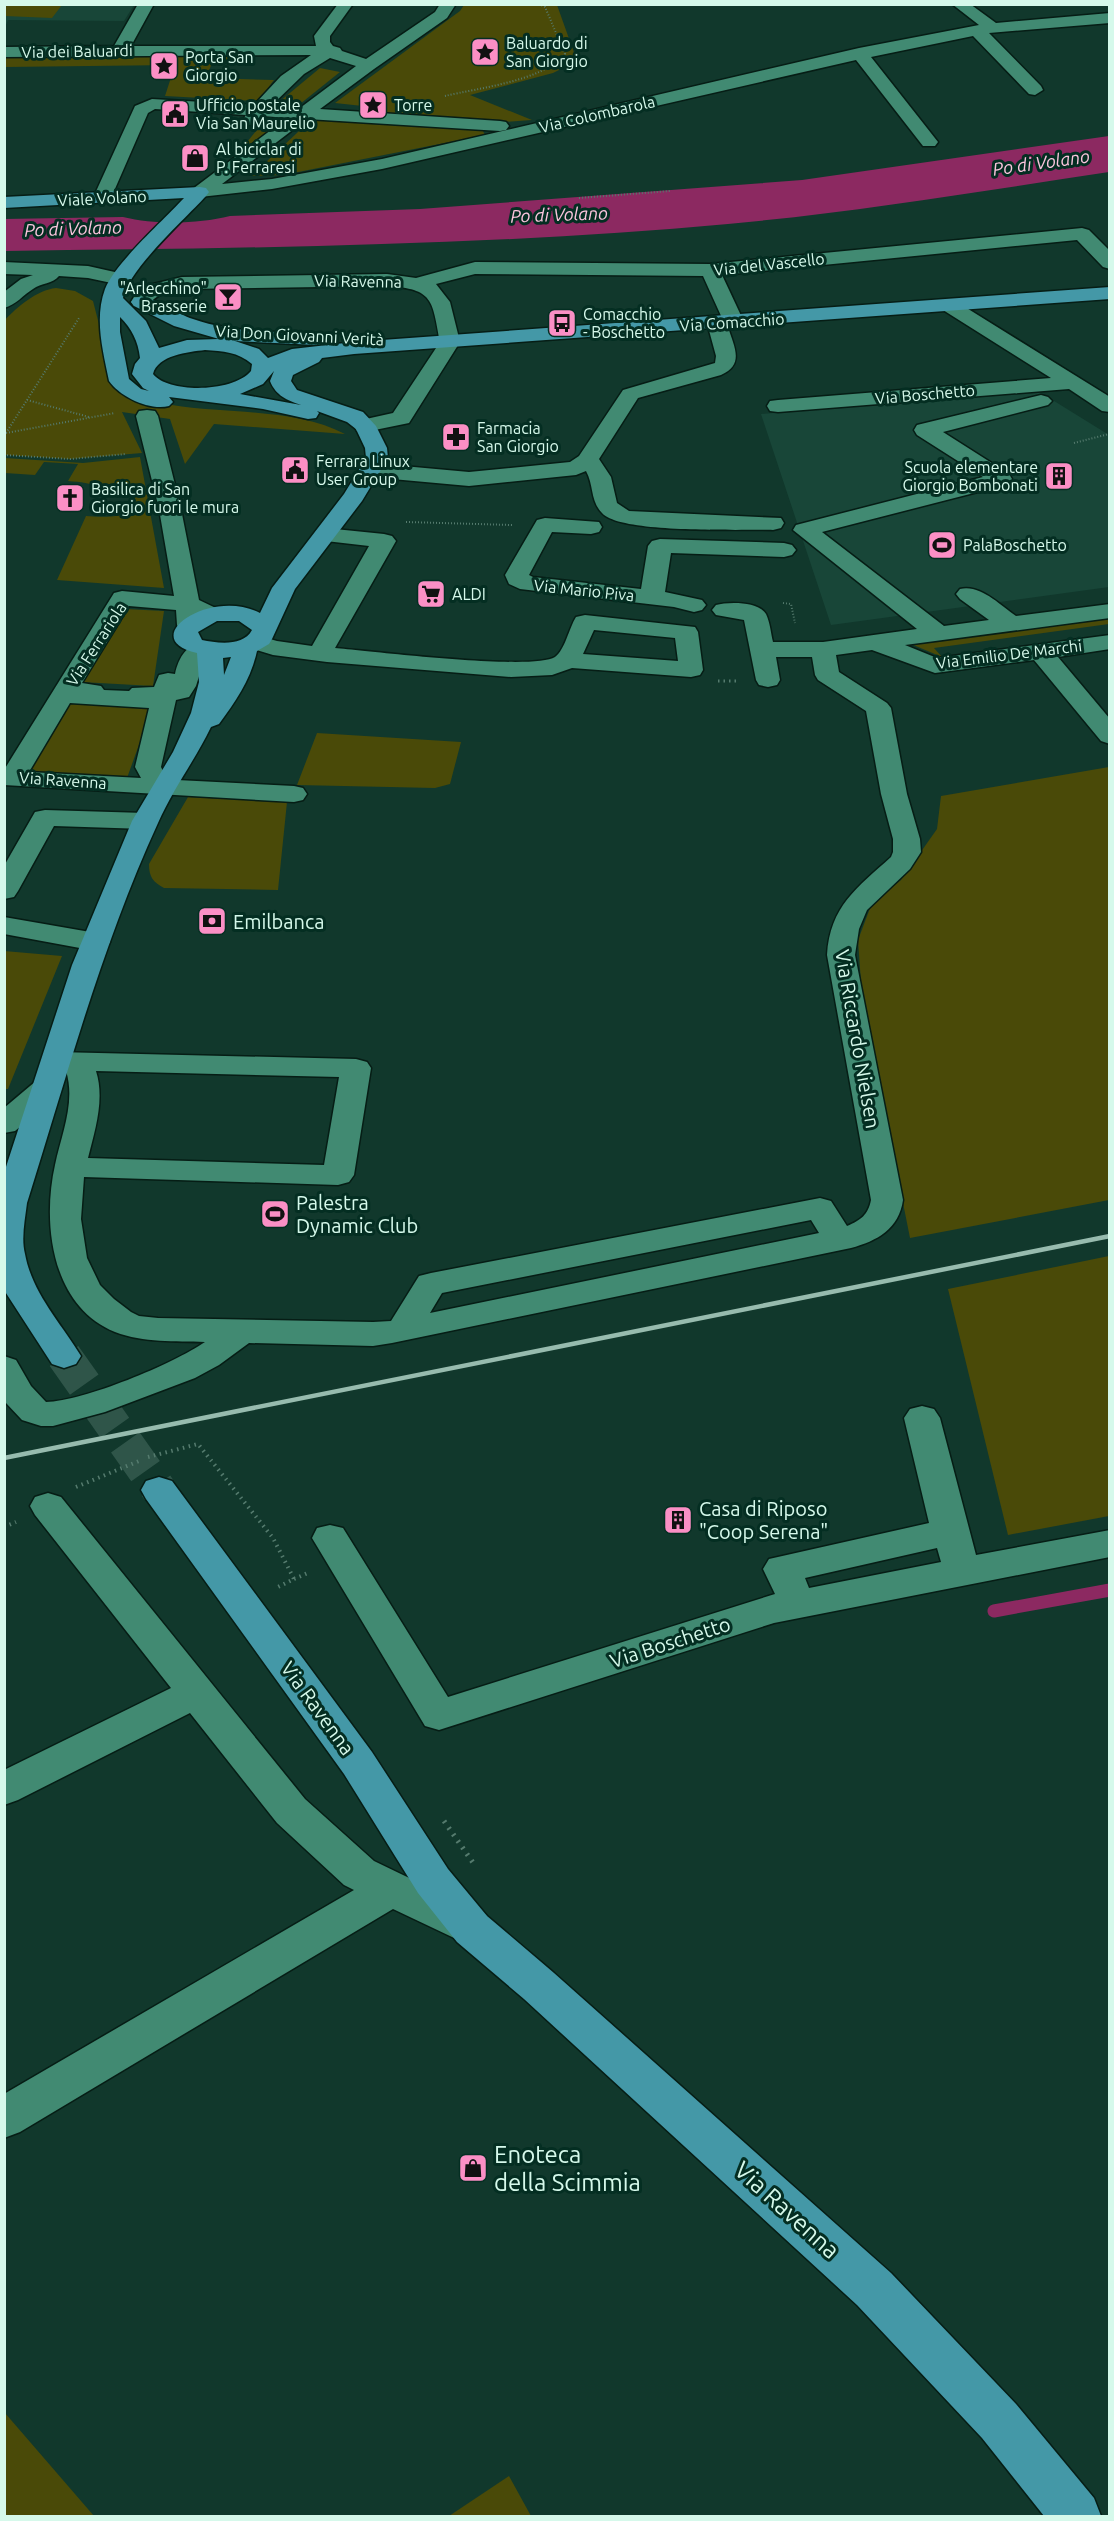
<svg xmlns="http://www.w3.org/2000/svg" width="1114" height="2521" font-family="Ubuntu,sans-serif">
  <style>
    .built { fill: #184638 }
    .green { fill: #4a4a08 }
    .water { fill: #8c2961 }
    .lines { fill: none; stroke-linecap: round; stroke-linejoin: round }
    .stream { stroke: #8c2961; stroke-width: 13 }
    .major-tunnel { stroke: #2f5549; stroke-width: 35; stroke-dasharray: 35 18; stroke-linecap: butt }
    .minor-casing { stroke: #061d15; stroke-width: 3 }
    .major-casing { stroke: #061d15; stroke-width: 3 }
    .path-far3 { stroke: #557b6e; stroke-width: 2; stroke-dasharray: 1 2; stroke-linecap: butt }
    .path-far2 { stroke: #557b6e; stroke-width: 3; stroke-dasharray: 1.5 4; stroke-linecap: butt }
    .path-far1 { stroke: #557b6e; stroke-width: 4; stroke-dasharray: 1.5 4.5; stroke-linecap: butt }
    .path { stroke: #557b6e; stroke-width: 5; stroke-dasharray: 2 6; stroke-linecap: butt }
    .minor { fill: #418a72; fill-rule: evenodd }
    .major { fill: #4498a7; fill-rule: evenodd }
    .rail { stroke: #97bbae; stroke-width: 4.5 }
    .labels { text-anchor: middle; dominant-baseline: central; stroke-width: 6; stroke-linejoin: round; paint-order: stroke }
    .far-poi-label { font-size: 16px; fill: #d6f9eb; stroke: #042e22; text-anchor: start }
    .far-street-label { font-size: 16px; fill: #d6f9eb; stroke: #042e22 }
    .far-water-label { font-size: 18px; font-style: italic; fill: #fcc5de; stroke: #042e22 }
    .poi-label { font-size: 20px; fill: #d6f9eb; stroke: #042e22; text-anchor: start }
    .street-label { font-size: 20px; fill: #d6f9eb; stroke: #042e22 }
    .near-poi-label { font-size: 24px; fill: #d6f9eb; stroke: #042e22; text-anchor: start }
    .near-street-label { font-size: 24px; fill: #d6f9eb; stroke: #042e22 }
  </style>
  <rect width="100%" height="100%" fill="#11382c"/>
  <path class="built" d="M5 5H134L124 21 8 20 5 27Z
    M1038 391 1109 435V587L831 625 761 414Z"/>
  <path class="green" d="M5 4 62 5 52 18 5 16Z
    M464 5H557L577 61 553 73 470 95 532 120 504 122 352 112 372 107 335 103 460 11Z
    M242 53 240 62 212 63 206 78 274 80 258 101 165 96 175 65 5 67 4 55Z
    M320 68 340 72 300 104 279 102Z
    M269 115 285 117 225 169Z
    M314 117 482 129 485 135 283 175 251 176Z
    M56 288 75 291 93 301 113 379C131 387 153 402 172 405 227 414 295 408 345 434L214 424 185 464 170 419 122 412 142 453 70 459 5 455V320C17 307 37 290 56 288Z
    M140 457 164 588 57 580 86 516C101 517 133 520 136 500 126 486 113 494 100 488 90 483 81 482 68 481L78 464 44 462 35 475 5 473V458L83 463Z
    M125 609 164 611 153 686 81 682Z
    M1109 617V624L934 648 942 657 911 644Z
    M71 698 154 703 127 778 27 773Z
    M317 733 461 742 450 784 435 788 297 785Z
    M1109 767V1200L910 1238 862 997 858 940 872 903 901 880 937 829 941 796Z
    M188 797 287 802 278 890 164 888C153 882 149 877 149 864Z
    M4 951 62 956 8 1089H4Z
    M1109 1256V1516L1008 1535 948 1289Z
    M5 2413 94 2516H5Z
    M509 2476 531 2516H449Z"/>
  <path class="water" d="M1109 136V172C983 191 856 212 728 224 488 246 246 248 5 251L4 219 123 217C156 225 198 224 230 216L420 209 802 180Z"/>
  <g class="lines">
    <path class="stream" d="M994 1611 1110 1590"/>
    <path class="major-tunnel" d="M64 1356 159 1490"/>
    <g class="minor-casing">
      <path id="minor" d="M138 4H154L131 46H316L314 36 338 4H353L330 36V42L333 46 340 48 342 51 366 59 435 12 440 4H456L447 18 374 69 320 109 500 121 506 122 509 126 506 130 500 131 307 119 222 184 272 179 382 159 859 48 979 25 952 4H970L996 23 1110 13V23L989 33 1041 86 1043 90 1035 95 1029 94 973 36 871 57 938 142 935 146H923L856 60 382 169 272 189 200 197 194 196 191 192 194 188 287 118 263 116 257 125H245L242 121 246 115 155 109 148 113 111 198 108 202H96L93 198 135 106 152 99 254 105 281 76 311 55 4 57V47L114 46ZM330 58 356 66 300 108 271 106 304 74Z
        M1082 228 1089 230 1110 251V269L1103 267 1077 240 722 275 744 322 741 326 728 327C734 347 745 364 721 375L638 398 599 459 611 477 617 503 629 511 781 518 784 523 781 528 773 530C741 529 620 534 602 513 590 501 594 485 586 471L576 475 469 486 370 477 362 475 359 470 362 465 370 463 469 472 570 462 579 456 623 390 715 363 716 356 707 323 710 319 722 318 703 276 475 274 436 284 450 302 460 342 409 423 365 432 357 431 354 426 357 421 393 413 440 342C432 300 434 289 387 286L182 289C167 292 157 293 148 306H134L131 302 138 290 145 286 182 277 387 274 416 278 475 262 710 264Z
        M4 262 88 266 128 275 131 279 128 283 121 285 88 278 59 276C53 284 41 283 33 289 23 295 16 305 4 308V292L21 279 33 275 4 274Z
        M950 300 957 302 1110 397V412L1102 411 1069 389 778 412 770 411 767 406 770 401 778 400 1051 378 943 310 940 306 943 302Z
        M1041 395 1048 397 1052 401 1048 405 943 432 1009 474 1012 479 1009 484 822 532 944 626 989 620 960 599 956 594 960 589C980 584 1000 605 1016 616L1110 604V618L905 645 937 658 1110 635V649L1058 657 1110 719V744L1101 741 1034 660 935 673 872 650 836 655 839 672 887 703 891 708 907 794 920 839 921 852 910 869 867 910 859 929 855 955 903 1200C899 1229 877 1241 851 1248L392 1343 373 1346 249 1343 219 1365 195 1378 105 1412 53 1426H41L22 1420 6 1403 4 1356 16 1360 31 1386 46 1402C84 1401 173 1364 205 1342 175 1341 144 1343 115 1332 51 1306 42 1223 55 1165 61 1136 76 1102 66 1071L45 1067 41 1061 45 1055 56 1052 356 1059 367 1062 371 1068 354 1175 349 1182 338 1185 84 1177 81 1219 87 1258 100 1285 114 1299 131 1312 139 1316 158 1318 373 1322 391 1321 419 1276 431 1273 820 1198 831 1201 847 1226C861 1220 868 1215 871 1200L827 955C830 906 857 888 891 857L893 852V839L881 794 866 711 818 680 815 675 812 657H776L780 680 777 685 768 687 759 685 756 680 744 620 716 615 712 610 716 605C728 602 758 601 766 614 770 622 771 634 773 642H823L917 629 793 530 796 525 983 477 917 435 914 430 917 425ZM96 1071 339 1077 324 1165 88 1158C95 1130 105 1099 96 1071ZM811 1220 819 1233 430 1313 442 1293Z
        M147 410 155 411 158 416 181 509 199 600 220 610 223 615 220 620 211 622 201 619V625L198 630 189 632 180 630 177 625 176 610 129 606 82 683 101 686 104 690 129 691 132 688 154 687 159 675 168 673 175 674C179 655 190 639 211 644L214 649 204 660 196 686 189 697 176 700 161 767 164 773 177 780 294 786 303 788 307 794 303 800 294 802 4 785V770L114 593 122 591 174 596 159 509 136 416 139 411ZM70 703 149 708 135 767 141 778 29 772Z
        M545 518 599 522 602 527 599 532 591 534 552 532 529 575 533 577 641 589 648 546 652 541 660 539 784 543 792 545 796 550 792 555 784 557 671 553 665 592 702 600 706 605 702 610 694 612 674 607 520 589 509 584 505 575 537 520Z
        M325 528 384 534 392 536 396 541 335 648C370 651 533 671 555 657 565 650 569 628 576 617L585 615 695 627 698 632 703 670 700 675 691 677 572 668 552 675 511 677 327 662 273 655 247 647 244 642 247 637 256 635 277 641 312 646 369 546 317 540 314 535 317 530ZM594 630 675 638 678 661 583 654Z
        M45 810 145 813 155 815 158 821 155 827 145 829 54 826 18 891 14 897 4 899V866L35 812Z
        M4 917 96 933 106 936 110 942 106 948 96 951 4 934Z
        M47 1079 58 1081 62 1088 58 1095 15 1131 4 1133V1108L36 1081Z
        M922 1406 934 1409 940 1418 976 1555 1110 1530V1557L774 1623 439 1730 425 1726 312 1538 317 1528 330 1525 343 1528 448 1697 775 1594 763 1569 769 1559 929 1523 904 1418 910 1409ZM937 1548 941 1562 809 1588 805 1578Z
        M48 1493 61 1497 305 1799 374 1861 486 1915 492 1928 486 1941 471 1946 393 1909 20 2132 4 2138V2094L354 1890 344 1885 277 1823 190 1713 18 1800 4 1805V1770L171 1688 35 1515 30 1506 35 1497Z"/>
    </g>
    <g class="major-casing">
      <path id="major" d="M200 187 206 188 209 192 206 196C186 218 128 270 123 298L146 321 159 348 187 340 219 339 174 326 134 306 131 302 134 298C153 293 175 314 193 319 233 333 275 332 317 333L324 335 327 339 324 343 317 345 235 341 259 349 268 358 292 349 354 342 1110 287V299L354 354 322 358 319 362 293 375 291 381 297 390 363 412 376 426 387 448 388 458 362 501 295 589 272 639 269 644 257 651C251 679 236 701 219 724L211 727C195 760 173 789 158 823 102 945 67 1075 27 1203 25 1220 21 1238 25 1254 32 1293 61 1323 81 1356L76 1364 64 1368 52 1364 4 1290V1173L72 965 132 821 173 752 191 713 199 682 197 653C135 639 210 587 260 613L272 588 344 494 366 458 365 448 356 429 347 422 317 411 319 413 316 418 308 419 263 409 169 397 173 402 169 406C150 411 120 397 109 381 103 351 94 319 105 289 116 262 163 221 184 198L4 208V197ZM120 317C132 329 138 341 140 358L135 364 132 374 143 388 149 391 141 389 129 379 120 332ZM205 350C223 351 238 352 252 364L251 371C234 392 169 394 153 374 158 355 188 352 205 350ZM274 371 270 381C276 396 287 400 301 405L240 394 263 384ZM217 621H239L252 630C243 647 217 643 202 640L198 632ZM231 657 224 675 223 658Z
        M159 1477 172 1481 372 1752 448 1869 487 1916 554 1973 891 2273 1016 2404 1094 2498 1101 2516H1044L982 2438 857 2305 524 1999 457 1942 418 1893 344 1774 146 1499 141 1490 146 1481Z"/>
    </g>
    <path class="path-far3" d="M445 96C478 88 543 81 565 54L545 7 539 4
      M579 198 670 191
      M27 400 89 417
      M6 433 115 413
      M6 433 79 318
      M1074 443 1109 434
      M4 455 70 459 126 454
      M406 522 512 525
      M783 603 791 604 795 623"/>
    <path class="path-far2" d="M718 681H737"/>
    <path class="path-far1" d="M148 1457 198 1444 273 1538 294 1579 276 1588
      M76 1487 139 1461
      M4 1527 16 1522
      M294 1579 310 1572"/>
    <path class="path" d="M444 1821 476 1867"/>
    <use href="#minor" class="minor"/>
    <use href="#major" class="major"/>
    <path class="rail" d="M4 1458 1110 1236"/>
  </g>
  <defs>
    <g id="sight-square" transform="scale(1.5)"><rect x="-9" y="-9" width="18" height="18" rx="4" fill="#fb8fc5" stroke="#042e22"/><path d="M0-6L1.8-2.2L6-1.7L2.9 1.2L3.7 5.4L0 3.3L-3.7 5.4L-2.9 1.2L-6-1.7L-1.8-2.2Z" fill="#111"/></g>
    <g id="civic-square" transform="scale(1.5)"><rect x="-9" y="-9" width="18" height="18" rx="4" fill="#fb8fc5" stroke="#042e22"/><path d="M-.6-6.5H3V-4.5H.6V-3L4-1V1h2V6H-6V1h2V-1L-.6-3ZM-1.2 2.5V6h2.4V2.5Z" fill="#111"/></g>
    <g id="shop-square" transform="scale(1.5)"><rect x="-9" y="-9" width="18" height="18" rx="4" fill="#fb8fc5" stroke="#042e22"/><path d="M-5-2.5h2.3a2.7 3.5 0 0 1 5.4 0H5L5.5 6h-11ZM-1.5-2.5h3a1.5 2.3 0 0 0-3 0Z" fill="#111"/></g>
    <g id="bar-square" transform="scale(1.5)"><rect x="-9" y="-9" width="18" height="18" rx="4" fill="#fb8fc5" stroke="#042e22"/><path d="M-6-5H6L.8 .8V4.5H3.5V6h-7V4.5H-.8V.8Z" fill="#111"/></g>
    <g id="bus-square" transform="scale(1.5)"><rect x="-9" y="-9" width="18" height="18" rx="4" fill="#fb8fc5" stroke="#042e22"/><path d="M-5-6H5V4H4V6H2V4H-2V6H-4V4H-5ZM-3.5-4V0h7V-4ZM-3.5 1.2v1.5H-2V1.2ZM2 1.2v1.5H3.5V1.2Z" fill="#111"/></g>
    <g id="pharmacy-square" transform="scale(1.5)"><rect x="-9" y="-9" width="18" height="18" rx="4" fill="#fb8fc5" stroke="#042e22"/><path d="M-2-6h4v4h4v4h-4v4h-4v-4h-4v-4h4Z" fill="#111"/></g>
    <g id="building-square" transform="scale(1.5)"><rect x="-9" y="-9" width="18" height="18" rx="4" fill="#fb8fc5" stroke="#042e22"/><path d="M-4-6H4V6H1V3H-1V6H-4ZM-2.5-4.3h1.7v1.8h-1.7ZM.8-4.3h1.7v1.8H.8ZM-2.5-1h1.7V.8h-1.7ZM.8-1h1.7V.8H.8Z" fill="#111"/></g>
    <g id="church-square" transform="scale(1.5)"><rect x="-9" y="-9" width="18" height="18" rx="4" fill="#fb8fc5" stroke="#042e22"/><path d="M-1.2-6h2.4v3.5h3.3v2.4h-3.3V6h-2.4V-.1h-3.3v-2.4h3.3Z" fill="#111"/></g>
    <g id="stadium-square" transform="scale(1.5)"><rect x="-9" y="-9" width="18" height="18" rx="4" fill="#fb8fc5" stroke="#042e22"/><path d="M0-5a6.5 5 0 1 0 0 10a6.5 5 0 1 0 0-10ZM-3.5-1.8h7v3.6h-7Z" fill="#111"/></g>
    <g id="supermarket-square" transform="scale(1.5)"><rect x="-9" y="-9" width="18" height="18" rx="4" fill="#fb8fc5" stroke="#042e22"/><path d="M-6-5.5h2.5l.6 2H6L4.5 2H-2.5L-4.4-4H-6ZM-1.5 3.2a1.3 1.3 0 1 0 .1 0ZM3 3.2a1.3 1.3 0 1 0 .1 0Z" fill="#111"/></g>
    <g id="bank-square" transform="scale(1.5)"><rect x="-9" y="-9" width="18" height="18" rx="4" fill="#fb8fc5" stroke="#042e22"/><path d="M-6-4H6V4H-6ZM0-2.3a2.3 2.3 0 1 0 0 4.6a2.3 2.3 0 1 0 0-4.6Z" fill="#111"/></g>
  </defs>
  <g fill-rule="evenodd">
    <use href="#sight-square" x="485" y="52"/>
    <use href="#sight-square" x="164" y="66"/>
    <use href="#sight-square" x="373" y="105"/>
    <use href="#civic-square" x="175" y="114"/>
    <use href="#shop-square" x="195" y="158"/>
    <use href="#bar-square" x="228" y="297"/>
    <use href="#bus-square" x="562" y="323"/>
    <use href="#pharmacy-square" x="456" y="437"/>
    <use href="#civic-square" x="295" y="470"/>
    <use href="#building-square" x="1059" y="476"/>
    <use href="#church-square" x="70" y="498"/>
    <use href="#stadium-square" x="942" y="545"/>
    <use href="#supermarket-square" x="431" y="594"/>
    <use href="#bank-square" x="212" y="921"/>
    <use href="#stadium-square" x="275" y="1214"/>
    <use href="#building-square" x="678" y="1520"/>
    <use href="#shop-square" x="473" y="2168"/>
  </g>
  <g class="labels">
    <g class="far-poi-label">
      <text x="506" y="43">Baluardo di<tspan x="506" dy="18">San Giorgio</tspan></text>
      <text x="185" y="57">Porta San<tspan x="185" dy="18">Giorgio</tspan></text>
      <text x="196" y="105">Ufficio postale<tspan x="196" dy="18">Via San Maurelio</tspan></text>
      <text x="394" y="105">Torre</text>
      <text x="216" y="149">Al biciclar di<tspan x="216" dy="18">P. Ferraresi</tspan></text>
      <text x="207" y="288" text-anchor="end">"Arlecchino"<tspan x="207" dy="18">Brasserie</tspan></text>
      <text x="583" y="314">Comacchio<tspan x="583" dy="18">- Boschetto</tspan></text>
      <text x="477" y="428">Farmacia<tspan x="477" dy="18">San Giorgio</tspan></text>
      <text x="316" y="461">Ferrara Linux<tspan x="316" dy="18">User Group</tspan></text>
      <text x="1038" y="467" text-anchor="end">Scuola elementare<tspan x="1038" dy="18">Giorgio Bombonati</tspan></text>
      <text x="91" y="489">Basilica di San<tspan x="91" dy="18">Giorgio fuori le mura</tspan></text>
      <text x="963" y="545">PalaBoschetto</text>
      <text x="452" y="594">ALDI</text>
    </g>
    <g class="far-street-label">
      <text transform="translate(77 51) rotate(-1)">Via dei Baluardi</text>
      <text transform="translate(597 114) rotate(-13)">Via Colombarola</text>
      <text transform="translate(102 198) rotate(-3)">Viale Volano</text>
      <text transform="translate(769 264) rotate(-6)">Via del Vascello</text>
      <text transform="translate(358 281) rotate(1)">Via Ravenna</text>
      <text transform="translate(732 322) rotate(-4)">Via Comacchio</text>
      <text transform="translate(300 335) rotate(3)">Via Don Giovanni Verità</text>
      <text transform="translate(925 394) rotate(-5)">Via Boschetto</text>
      <text transform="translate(584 590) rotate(6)">Via Mario Piva</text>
      <text transform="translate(96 644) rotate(-57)">Via Ferrariola</text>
      <text transform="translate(1009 654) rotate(-7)">Via Emilio De Marchi</text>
      <text transform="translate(63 780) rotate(4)">Via Ravenna</text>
    </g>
    <g class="far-water-label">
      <text transform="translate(1041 162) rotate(-8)">Po di Volano</text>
      <text transform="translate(559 214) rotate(-2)">Po di Volano</text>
      <text transform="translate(73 228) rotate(-2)">Po di Volano</text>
    </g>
    <g class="poi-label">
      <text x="233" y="921">Emilbanca</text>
      <text x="296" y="1202">Palestra<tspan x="296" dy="23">Dynamic Club</tspan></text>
      <text x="699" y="1508">Casa di Riposo<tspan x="699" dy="23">"Coop Serena"</tspan></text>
    </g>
    <g class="street-label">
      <text transform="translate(858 1039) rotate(80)">Via Riccardo Nielsen</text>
      <text transform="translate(670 1642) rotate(-18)">Via Boschetto</text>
      <text transform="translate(318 1708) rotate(54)">Via Ravenna</text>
    </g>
    <g class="near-poi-label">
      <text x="494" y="2154">Enoteca<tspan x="494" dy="28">della Scimmia</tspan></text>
    </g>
    <g class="near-street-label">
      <text transform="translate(787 2210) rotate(42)">Via Ravenna</text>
    </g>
  </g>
  <rect width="1114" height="2521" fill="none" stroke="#d6f9eb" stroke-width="12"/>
</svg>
